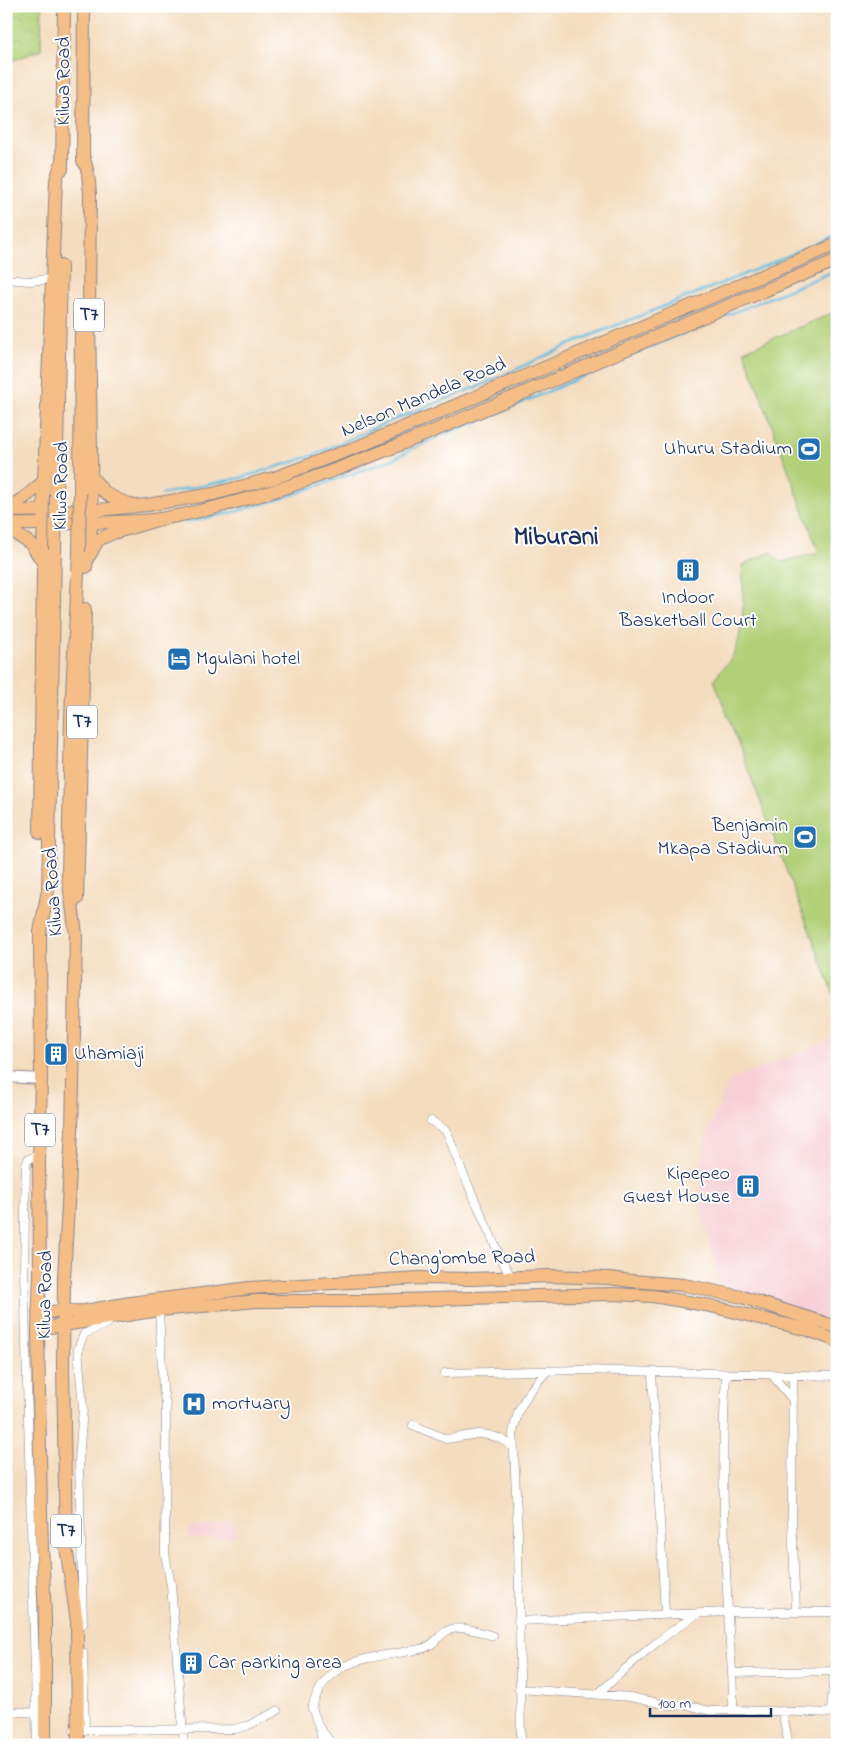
<svg xmlns="http://www.w3.org/2000/svg" width="843" height="1751" font-family="'Indie Flower',sans-serif">
  <style>
    .built { fill: #f7cfd5 }
    .park { fill: url(#park-crowns); stroke: #66806a }
    .pitch { fill: #b1d077; stroke: #66806a }
    .lines { fill: none; stroke-linecap: round; stroke-linejoin: round }
    .stream { stroke: #62bce0; stroke-width: 2.5 }
    .minor-casing { stroke: #88868e; stroke-width: 9 }
    .tertiary-casing { stroke: #88868e; stroke-width: 12 }
    .primary-casing { stroke: #88868e; stroke-width: 14 }
    .trunk-casing { stroke: #88868e; stroke-width: 14 }
    .minor { stroke: #fff; stroke-width: 8 }
    .tertiary { stroke: #fff; stroke-width: 10 }
    .primary { stroke: #f6be87; stroke-width: 12 }
    .trunk { stroke: #f6be87; stroke-width: 12 }
    .trunk-bridge-casing { stroke: #88868e; stroke-width: 14; stroke-linecap: butt }
    .trunk-bridge { stroke: #f6be87; stroke-width: 12 }
    .labels { text-anchor: middle; dominant-baseline: central; stroke-width: 4; stroke-linejoin: round; paint-order: stroke }
    .shield { fill: #fff; stroke: #5f6d8e; stroke-width: 1 }
    .shield-label { font-size: 19px; font-weight: bold; fill: #1b2f5e }
    .street-label { font-size: 20px; fill: #1b2f5e; stroke: #fff }
    .poi-label { font-size: 20px; fill: #1b2f5e; stroke: #fff; text-anchor: start }
    .district-label { font-size: 25px; font-weight: bold; fill: #1b2f5e; stroke: #fff }
  </style>
  <defs>
    <pattern id="park-crowns" width="20" height="18" patternUnits="userSpaceOnUse" patternTransform="scale(1.25)"><rect width="20" height="18" fill="#b1d077"/><path d="M2 6a3 3 0 1 1 6 0M12 15a3 3 0 1 1 6 0" fill="none" stroke="#98b369"/></pattern>
  </defs>
  <rect width="100%" height="100%" fill="#fff"/>
  <filter id="ink" filterUnits="userSpaceOnUse"><feTurbulence type="fractalNoise" baseFrequency=".02" numOctaves="2"/><feDisplacementMap in="SourceGraphic" scale="10" xChannelSelector="R" yChannelSelector="G"/><feConvolveMatrix kernelMatrix="1 2 1 2 8 2 1 2 1" color-interpolation-filters="sRGB"/></filter>
  <filter id="wash" filterUnits="userSpaceOnUse"><feTurbulence type="fractalNoise" baseFrequency=".0096" numOctaves="4" result="noise"/><feDisplacementMap in="SourceGraphic" scale="20" xChannelSelector="R" yChannelSelector="G"/><feGaussianBlur stdDeviation="1.12" result="paint"/><feColorMatrix in="noise" values="0 0 0 0 0 0 0 0 0 0 0 0 0 0 0 0 0 1.4 0 .05"/><feComposite in="paint" operator="in"/></filter>
  <g filter="url(#wash)">
    <rect width="100%" height="100%" fill="#f4dcbe"/>
    <path class="built" d="M837 1037V1326L721 1284 699 1200 705 1139 729 1081Z
      M231 1521V1525H236V1536L190 1539V1528L218 1526V1524L223 1523 224 1522Z"/>
    <path class="park" d="M6 6H42L41 50 6 63Z"/>
    <path class="pitch" d="M837 311V1003L714 680C718 671 728 665 733 655 745 629 744 594 742 565L771 552 780 562 819 553 744 351Z"/>
    <g class="lines">
      <path class="stream" d="M162 494 240 478 312 456 390 421 484 384 582 339 772 263 837 234
        M186 522 230 513 277 500 391 460 439 436 492 416 669 339 837 270"/>
    </g>
  </g>
  <g filter="url(#ink)">
    <g class="lines">
      <g class="minor-casing">
        <path id="minor" d="M6 279 29 281 52 279
          M431 1121 444 1129 448 1134 459 1164 502 1261 512 1278
          M159 1310 163 1390 166 1405 165 1554 171 1585 184 1745
          M652 1372 665 1614
          M445 1373 581 1370 837 1376
          M726 1375C721 1453 724 1533 728 1611 729 1644 734 1677 733 1710
          M772 1375 793 1400
          M793 1375 792 1520 796 1611
          M413 1425 446 1439 479 1434 489 1435 499 1438 512 1446
          M518 1621 728 1612H837
          M83 1624 79 1460 83 1409 78 1349 84 1334 108 1323
          M732 1673 834 1671
          M519 1689 630 1697 673 1706 687 1705 710 1711 733 1710 837 1713
          M598 1694C630 1664 661 1636 698 1614
          M6 1711 39 1713
          M782 1711 789 1745
          M831 1712 834 1671 837 1653
          M320 1729 322 1745
          M74 1730H85L83 1653
          M85 1730 235 1729 247 1726 277 1711
          M37 1745 24 1271 26 1165 28 1159 39 1155
          M333 1745 319 1727 312 1708C327 1654 375 1659 420 1649 432 1647 436 1639 445 1632 457 1623 480 1632 493 1636
          M521 1745 518 1534 513 1432 518 1412 529 1392 547 1371"/>
      </g>
      <g class="tertiary-casing">
        <path id="tertiary" d="M6 1077 41 1079"/>
      </g>
      <g class="primary-casing">
        <path id="primary" d="M6 511 98 510 147 505 213 494 274 478 362 445 837 244
          M6 524C42 525 77 523 112 522 128 521 145 522 161 519 257 502 341 469 431 432L837 260
          M38 1312 85 1311 130 1303 250 1288 419 1278 471 1279 550 1276 610 1278 631 1281 684 1285 742 1297 837 1327
          M38 1329 159 1310 257 1301H364L612 1294 653 1296 711 1306 808 1330 837 1341"/>
      </g>
      <g class="trunk-casing">
        <path id="trunk" d="M83 155 88 173 90 194 89 311 92 522 86 567
          M83 161 84 6
          M62 169 64 6
          M92 477C107 498 111 497 134 506
          M80 493 81 316
          M56 494 61 266
          M6 507C21 502 32 492 44 481
          M6 527 31 544 43 562
          M90 555 98 540 113 533 160 519
          M40 833 44 481 56 180 62 161
          M77 899 85 609
          M45 1745V1620L41 1516 38 1329 40 1272 39 1162 41 1079 40 932 48 890 55 550
          M78 1745 77 1621 66 1547 63 1366 64 1278 72 1131 76 934 68 876 71 716 79 552"/>
      </g>
      <use href="#minor" class="minor"/>
      <use href="#tertiary" class="tertiary"/>
      <use href="#primary" class="primary"/>
      <use href="#trunk" class="trunk"/>
      <g class="trunk-bridge-casing">
        <path id="trunk-bridge" d="M55 550 56 494
          M79 552 80 493"/>
      </g>
      <use href="#trunk-bridge" class="trunk-bridge"/>
    </g>
  </g>
  <defs>
    <g id="stadium-square" transform="scale(1.25)"><rect x="-9" y="-9" width="18" height="18" rx="4" fill="#1f6fb2" stroke="#fff"/><path d="M0-5a6.5 5 0 1 0 0 10a6.5 5 0 1 0 0-10ZM-3.5-1.8h7v3.6h-7Z" fill="#fff"/></g>
    <g id="building-square" transform="scale(1.25)"><rect x="-9" y="-9" width="18" height="18" rx="4" fill="#1f6fb2" stroke="#fff"/><path d="M-4-6H4V6H1V3H-1V6H-4ZM-2.5-4.3h1.7v1.8h-1.7ZM.8-4.3h1.7v1.8H.8ZM-2.5-1h1.7V.8h-1.7ZM.8-1h1.7V.8H.8Z" fill="#fff"/></g>
    <g id="hotel-square" transform="scale(1.25)"><rect x="-9" y="-9" width="18" height="18" rx="4" fill="#1f6fb2" stroke="#fff"/><path d="M-6-4.5h1.5V1H6V5H4.5V3h-9V5H-6ZM-4 0a1.8 1.8 0 1 1 3.6 0ZM.5 0V-2.5h3Q6-2.5 6 0Z" fill="#fff"/></g>
    <g id="hospital-square" transform="scale(1.25)"><rect x="-9" y="-9" width="18" height="18" rx="4" fill="#1f6fb2" stroke="#fff"/><path d="M-5-5h3v3.5h4V-5h3V5h-3V1.5h-4V5h-3Z" fill="#fff"/></g>
  </defs>
  <g fill-rule="evenodd">
    <use href="#stadium-square" x="809" y="449"/>
    <use href="#building-square" x="688" y="570"/>
    <use href="#hotel-square" x="179" y="659"/>
    <use href="#stadium-square" x="805" y="837"/>
    <use href="#building-square" x="56" y="1054"/>
    <use href="#building-square" x="748" y="1186"/>
    <use href="#hospital-square" x="194" y="1404"/>
    <use href="#building-square" x="191" y="1663"/>
  </g>
  <g class="labels">
    <g class="shield">
      <rect x="74" y="298.5" width="30" height="33" rx="4"/>
      <rect x="67" y="705.5" width="30" height="33" rx="4"/>
      <rect x="25" y="1113.5" width="30" height="33" rx="4"/>
      <rect x="51" y="1514.5" width="30" height="33" rx="4"/>
    </g>
    <g class="shield-label">
      <text x="89" y="315">T7</text>
      <text x="82" y="722">T7</text>
      <text x="40" y="1130">T7</text>
      <text x="66" y="1531">T7</text>
    </g>
    <g class="street-label">
      <text transform="translate(64 81) rotate(-90)">Kilwa Road</text>
      <text transform="translate(424 398) rotate(-23)">Nelson Mandela Road</text>
      <text transform="translate(62 486) rotate(-89)">Kilwa Road</text>
      <text transform="translate(54 892) rotate(-94)">Kilwa Road</text>
      <text transform="translate(462 1259) rotate(-1)">Chang'ombe Road</text>
      <text transform="translate(46 1295) rotate(-89)">Kilwa Road</text>
    </g>
    <g class="poi-label">
      <text x="792" y="449" text-anchor="end">Uhuru Stadium</text>
      <text x="688" y="598" text-anchor="middle">Indoor<tspan x="688" dy="23">Basketball Court</tspan></text>
      <text x="196" y="659">Mgulani hotel</text>
      <text x="788" y="826" text-anchor="end">Benjamin<tspan x="788" dy="23">Mkapa Stadium</tspan></text>
      <text x="74" y="1054">Uhamiaji</text>
      <text x="730" y="1174" text-anchor="end">Kipepeo<tspan x="730" dy="23">Guest House</tspan></text>
      <text x="212" y="1404">mortuary</text>
      <text x="208" y="1663">Car parking area</text>
    </g>
    <g class="district-label">
      <text x="556" y="538">Miburani</text>
    </g>
  </g>
  <rect width="843" height="1751" fill="none" stroke="#fff" stroke-width="25"/>
  <path d="M650 1708v8h121v-8" fill="none" stroke="#1b2f5e" stroke-width="2.5"/>
  <text x="658" y="1708" font-size="15" fill="#1b2f5e" stroke="#ffffff" stroke-width="4" paint-order="stroke">100 m</text>
</svg>
